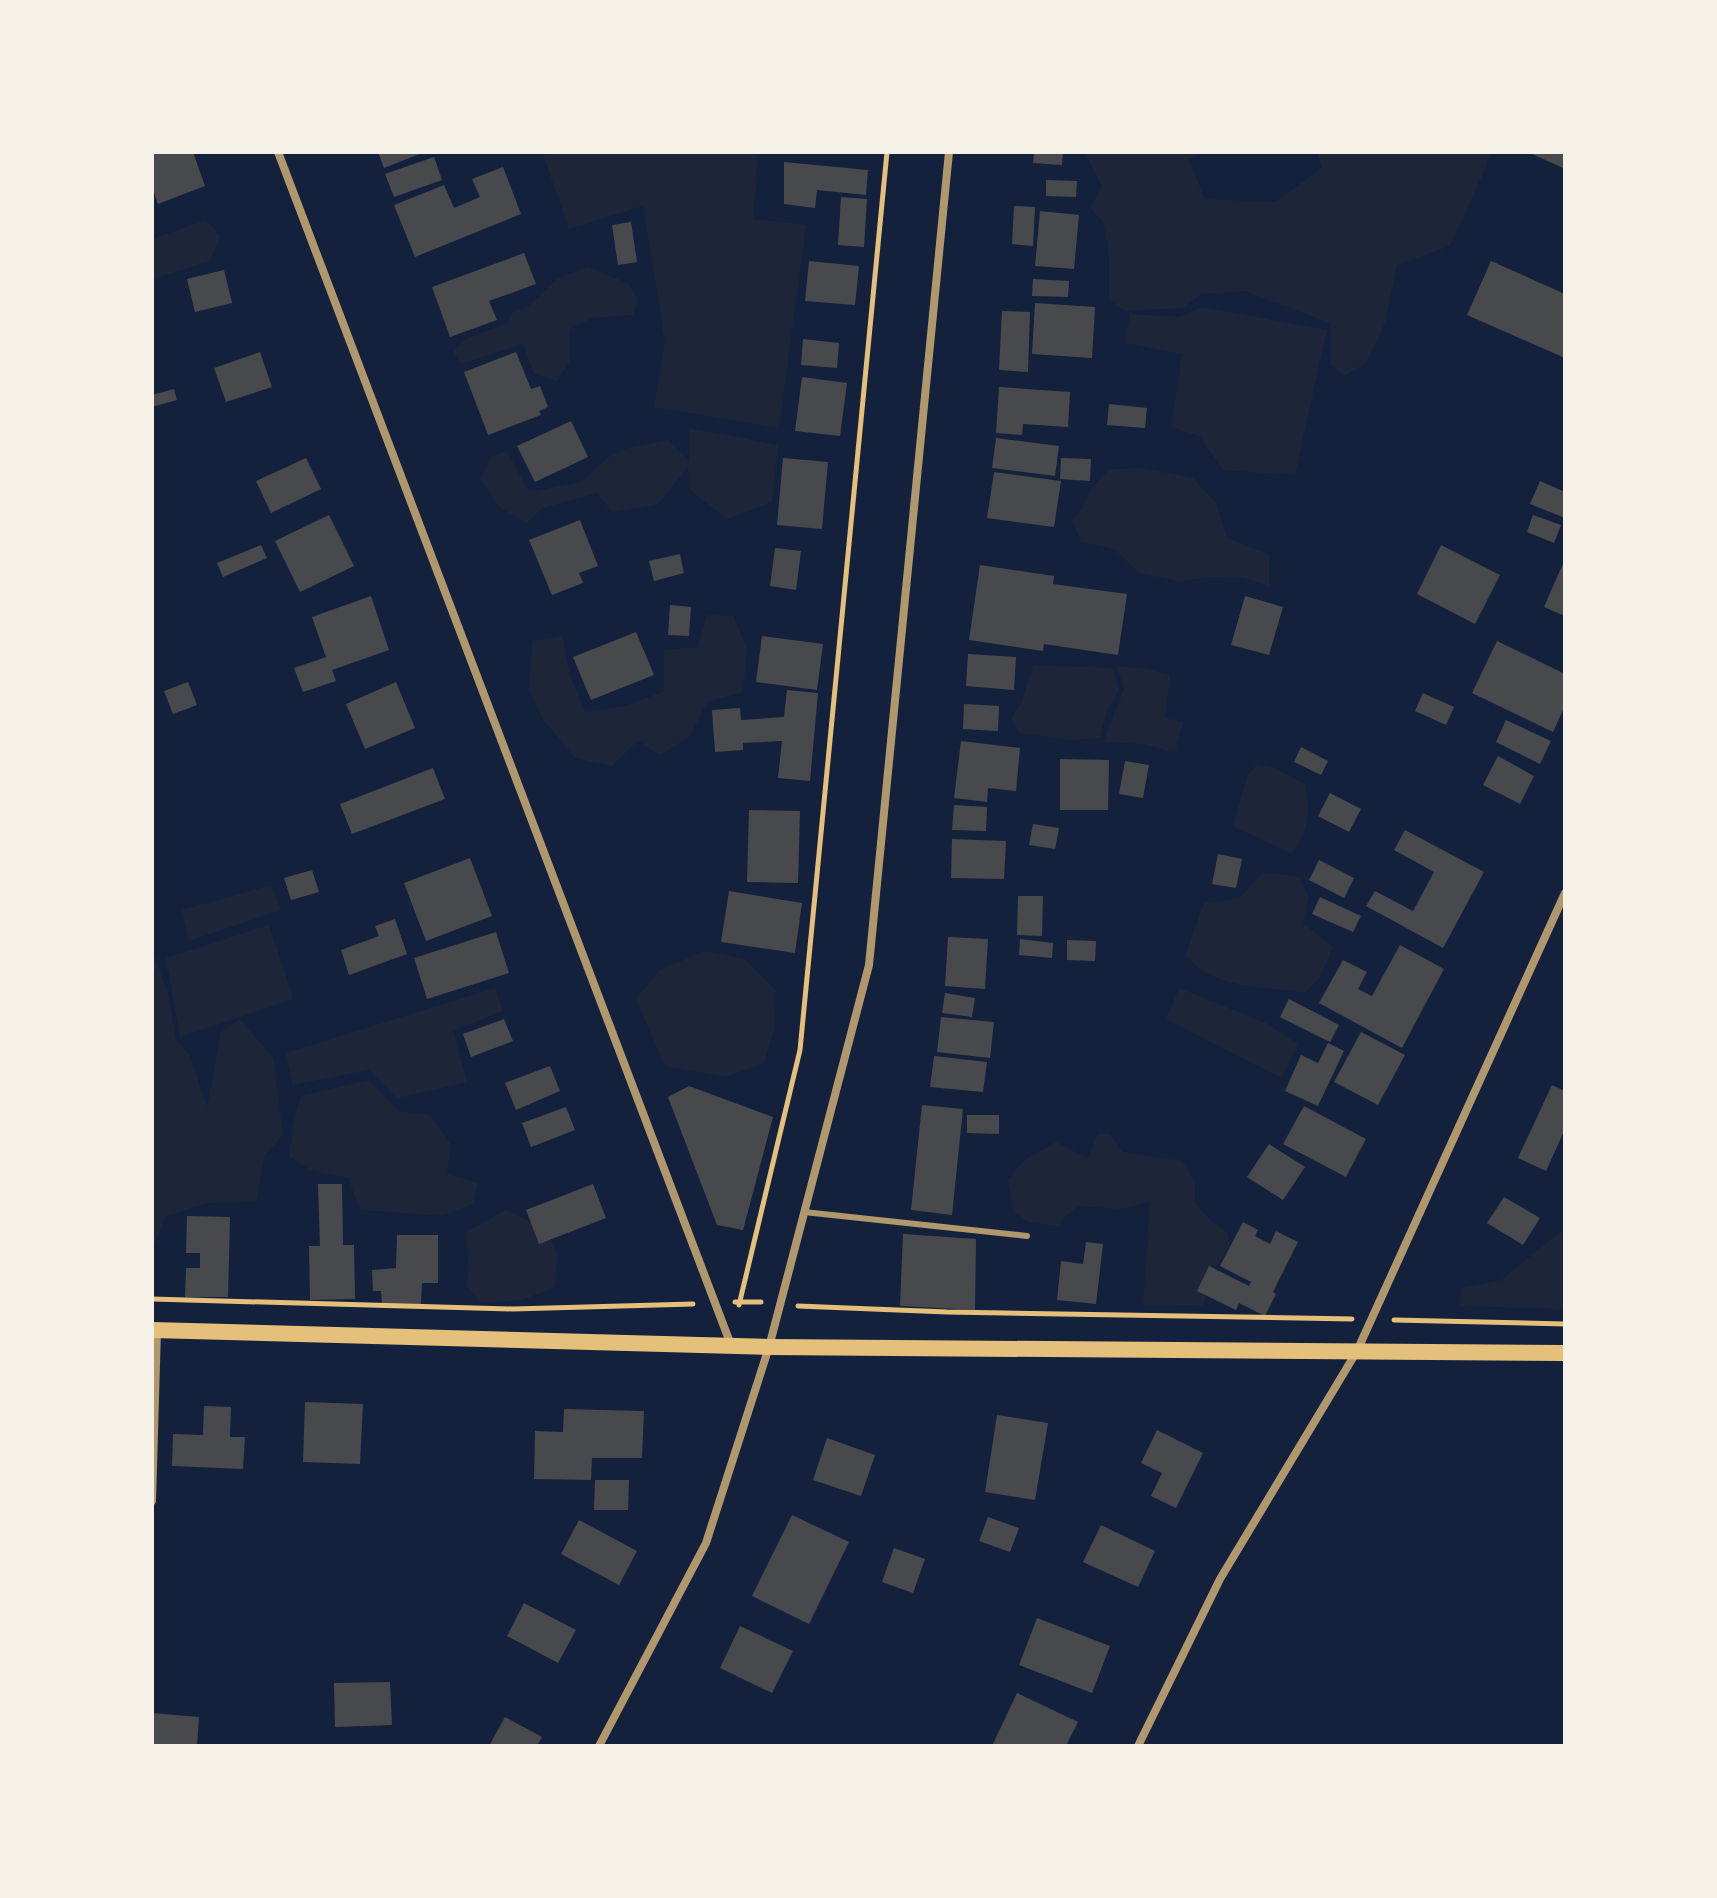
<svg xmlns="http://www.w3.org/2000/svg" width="1717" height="1898" font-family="Roboto,sans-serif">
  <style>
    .green { fill: #1d2539 }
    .building { fill: #48494c }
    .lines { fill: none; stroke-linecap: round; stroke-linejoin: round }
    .path { stroke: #e5c07b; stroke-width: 5 }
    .service { stroke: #b1986c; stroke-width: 6 }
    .minor { stroke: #b1986c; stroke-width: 8 }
    .secondary { stroke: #e5c07b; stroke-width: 16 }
  </style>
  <rect width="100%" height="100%" fill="#14213d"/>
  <path class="green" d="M542 152H758L753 219 806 225 779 428 654 407 665 342 643 206 569 229Z
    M1085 152H1202L1189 160 1205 199 1275 202 1322 168 1317 152H1490L1487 165 1450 246 1397 265 1385 323 1366 363 1344 376 1331 365 1330 323 1245 291 1201 294 1183 308 1125 311 1109 300V252L1103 222 1090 207 1102 187Z
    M206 220 220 236 210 261 152 279V239Z
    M588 267 628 283 638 300 633 315 592 318 569 330 570 361 557 381 534 374 523 344 461 364 453 351 466 339 508 323 512 313 529 306 557 279Z
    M1202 307 1327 330 1295 475 1223 470 1199 436 1171 427 1182 354 1125 343 1130 314 1180 317Z
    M689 428 778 445 772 502 727 519 689 489 688 467 658 504 612 512 597 493 543 508 527 523 500 508 480 479 492 456 507 451 529 492 581 482 607 458 624 449 668 440 689 461Z
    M1144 468 1193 478 1216 503 1227 538 1269 554V586L1244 578 1212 577 1179 581 1139 573 1114 549 1081 542 1072 520 1083 508 1091 489 1109 469Z
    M707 615 734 616 747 650 743 692 707 702 690 736 660 755 638 741 612 766 575 758 542 718 529 690 532 641 562 636 570 675 585 712 626 706 664 691V650L698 647Z
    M1033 665 1113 668 1119 690 1107 711 1100 738 1072 740 1019 733 1011 718 1021 704Z
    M1117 666 1146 669 1170 675 1165 718 1183 722 1175 753 1144 744 1103 742 1124 689Z
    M1257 764 1275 768 1305 784C1310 815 1309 828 1292 854L1233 826 1247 777Z
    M1263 872 1299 877 1309 897 1303 923 1333 947 1320 978 1304 993C1273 987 1239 989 1210 975 1201 971 1193 962 1185 956L1204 903 1239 899Z
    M271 885 281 910 189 941 182 910Z
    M269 925 294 999 180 1037 166 958Z
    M152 949 168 994 176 1039 191 1057 207 1107 221 1032 240 1019 274 1059 283 1135 264 1156 256 1202 207 1203 165 1217 152 1250Z
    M705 951 744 959 776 991 774 1030 764 1063 726 1077 665 1066 636 999 659 970Z
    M495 988 503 1011 453 1031 467 1082 397 1098 369 1070 293 1085 286 1053Z
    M1179 988 1266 1023 1298 1044 1281 1078 1166 1019Z
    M369 1080 399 1111 430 1115 451 1144 447 1174 478 1183 473 1204 444 1216 360 1210 348 1178 310 1170 289 1156 293 1125 301 1096Z
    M1098 1134H1110L1123 1152 1182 1161 1195 1182V1202L1209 1219 1228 1233 1230 1245 1215 1268 1203 1305 1143 1306 1150 1202 1120 1209 1078 1206 1063 1219 1059 1226 1030 1223 1013 1211 1008 1180 1024 1160 1056 1142 1087 1158Z
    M506 1210 542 1228 558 1254 555 1287 523 1300 482 1303 466 1286 469 1258 464 1233Z
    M1565 1228V1309L1459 1306 1462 1288 1501 1280Z"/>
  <path class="building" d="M152 152H193L205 186 158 204 152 187Z
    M378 152H425L384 168Z
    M1034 152H1063L1062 165 1033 163Z
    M1528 152H1565V169Z
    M434 157 442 180 394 197 385 174Z
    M784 162 868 170 866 195 817 190 815 208 784 204Z
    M503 167 521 214 415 257 394 205 444 185 454 208 480 197 472 179Z
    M1046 180 1077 181 1076 197 1046 196Z
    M841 197 867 199 864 247 838 245Z
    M1014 206 1035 207 1033 246 1012 244Z
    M1040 211 1079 215 1074 269 1035 266Z
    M631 222 637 262 618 265 612 225Z
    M524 253 536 284 489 301 497 320 450 337 432 287Z
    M809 261 859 266 855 305 805 301Z
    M1491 261 1565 294V358L1467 315Z
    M224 270 232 303 195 312 187 279Z
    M1033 279 1069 281 1068 297 1032 296Z
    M1035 303 1095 307 1092 358 1032 354Z
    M1002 311 1030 312 1028 372 999 370Z
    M803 339 839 343 837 368 801 365Z
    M260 352 272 387 226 402 214 368Z
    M516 352 531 389 540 386 548 407 539 411 541 415 488 435 464 372Z
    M802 377 847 383 840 436 795 431Z
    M999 387 1070 392 1068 427 1023 424 1022 435 996 433Z
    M174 389 177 400 152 407V395Z
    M1109 404 1147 408 1145 428 1107 425Z
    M571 421 588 457 535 482 517 446Z
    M996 438 1059 446 1055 476 992 468Z
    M306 458 321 489 271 513 256 481Z
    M783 458 828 462 822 529 777 525Z
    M1061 458 1091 459 1090 481 1060 479Z
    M994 472 1061 481 1054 527 987 518Z
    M1540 481 1565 492V518L1530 504Z
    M329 515 354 566 300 592 275 541Z
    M1533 515 1561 525 1554 543 1527 532Z
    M580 520 598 566 579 573 583 583 552 595 529 540Z
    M261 545 267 558 223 577 217 563Z
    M1441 545 1500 575 1475 624 1417 594Z
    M775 548 801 551 796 590 770 586Z
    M680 554 684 573 654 581 649 561Z
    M1565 559V616L1544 607Z
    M980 565 1054 576 1053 584 1127 594 1118 655 1044 644 1043 651 969 640Z
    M371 596 389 650 332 670 336 681 303 692 294 668 326 657 312 617Z
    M1245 596 1283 607 1269 655 1231 645Z
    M670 605 691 607 689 636 668 635Z
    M636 632 654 675 591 700 573 657Z
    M762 636 823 644 817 690 756 682Z
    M1497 641 1565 674V706L1553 732 1472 693Z
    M968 654 1016 657 1014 690 966 686Z
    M188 682 197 705 173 714 164 691Z
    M396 682 415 728 365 749 346 704Z
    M787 690 818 693 810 781 778 778 782 741 743 743V750L715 752 712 710 740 708 741 720 784 717Z
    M1423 693 1454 707 1446 725 1415 711Z
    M964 704 999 706 998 731 963 729Z
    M1506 720 1551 741 1540 764 1496 742Z
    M961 741 1020 748 1016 791 988 788 987 802 954 798Z
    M1301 747 1328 761 1321 775 1294 762Z
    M1498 756 1534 776 1520 804 1483 785Z
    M1060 759 1109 760 1108 810H1060Z
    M1125 761 1149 765 1143 798 1119 794Z
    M433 768 445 799 352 834 340 804Z
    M1330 793 1361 809 1349 832 1318 816Z
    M954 805 987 807 986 831 952 830Z
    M749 810 800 811 798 883 747 882Z
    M1033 824 1059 828 1055 849 1029 845Z
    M1405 830 1484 872 1443 948 1366 906 1375 891 1413 911 1434 872 1394 850Z
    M952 839 1006 841 1004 879 951 878Z
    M1218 854 1242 859 1236 888 1212 884Z
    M470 858 492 916 426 941 404 883Z
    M1319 860 1354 878 1344 898 1309 880Z
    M312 870 319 892 291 900 284 878Z
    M729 891 802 903 795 953 721 942Z
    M1018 896H1043L1042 936 1017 935Z
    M1320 897 1361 916 1353 932 1312 914Z
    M395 919 407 954 349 975 341 950 379 936 375 926Z
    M496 932 509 973 427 999 414 958Z
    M948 937 988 939 985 989 945 986Z
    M1020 939 1053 943 1052 958 1019 955Z
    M1067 940 1096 941 1095 961 1067 960Z
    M1400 945 1444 969 1402 1048 1319 1003 1343 960 1367 972 1358 989 1372 996Z
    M945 993 975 998 972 1017 942 1013Z
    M1289 999 1339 1025 1330 1042 1280 1017Z
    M941 1017 994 1022 990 1058 937 1052Z
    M504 1019 513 1041 471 1057 463 1034Z
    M1361 1032 1405 1055 1378 1105 1334 1082Z
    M1328 1043 1344 1051 1318 1106 1285 1091 1301 1055 1318 1063Z
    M934 1056 987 1062 983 1092 930 1087Z
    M550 1066 560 1091 516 1110 505 1083Z
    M1552 1085 1565 1091V1129L1546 1171 1518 1158Z
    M689 1086 773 1117 743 1230 717 1225 668 1097Z
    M922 1105 963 1109 952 1215 911 1210Z
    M1304 1106 1366 1139 1346 1177 1283 1144Z
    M566 1107 575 1130 531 1147 522 1123Z
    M967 1115H999V1134L967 1133Z
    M1269 1144 1305 1167 1283 1200 1247 1177Z
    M318 1184H342L343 1245H354L355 1299 310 1300 309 1246H320Z
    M593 1184 606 1218 539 1244 526 1210Z
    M1504 1197 1540 1218 1523 1245 1487 1223Z
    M187 1216 230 1217 228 1297H185L186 1268H200V1253H186Z
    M1243 1222 1258 1230 1255 1236 1270 1244 1276 1231 1298 1242 1273 1292 1276 1294 1265 1316 1239 1303 1236 1310 1197 1291 1209 1266 1249 1286 1251 1282 1220 1266Z
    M903 1234 976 1239 975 1310 900 1306Z
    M397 1235H438V1283H422L421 1305 382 1304 381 1291H373L372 1270 396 1268Z
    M1086 1242 1103 1244 1096 1304 1057 1300 1061 1261 1083 1264Z
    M305 1402 363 1404 360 1464 303 1462Z
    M204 1406 231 1407 230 1437H245L243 1469 172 1466 173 1434 203 1435Z
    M564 1409 644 1411 642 1458H592L591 1480 534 1479 535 1431 563 1432Z
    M997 1415 1048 1423 1035 1500 985 1492Z
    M1157 1430 1203 1453 1176 1508 1151 1496 1162 1473 1141 1463Z
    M827 1438 875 1455 861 1496 813 1480Z
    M595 1480H629L628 1510H594Z
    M792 1515 849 1542 809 1624 752 1596Z
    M988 1517 1019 1528 1010 1552 979 1541Z
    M579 1520 637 1551 619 1585 561 1554Z
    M1101 1525 1155 1551 1138 1587 1083 1562Z
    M894 1548 925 1559 913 1593 882 1582Z
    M524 1603 576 1630 558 1663 507 1636Z
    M1037 1618 1110 1646 1092 1693 1019 1665Z
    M740 1626 793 1651 772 1693 720 1668Z
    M390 1682 392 1725 335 1727 334 1683Z
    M1017 1693 1078 1722 1066 1746H992Z
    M152 1713 199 1717 197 1746H152Z
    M505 1717 542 1737 537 1746H489Z"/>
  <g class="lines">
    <path class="path" d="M152 1299 513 1309 693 1304
      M735 1302H761
      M739 1305 800 1050 887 152
      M798 1306 947 1312 1352 1319
      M1394 1320 1565 1324"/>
    <path class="service" d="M804 1212 1027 1236"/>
    <path class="minor" d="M278 152 731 1345
      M152 1501 157 1330
      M599 1746 706 1543 769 1347 869 965 949 152
      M1138 1746 1220 1579 1357 1351 1565 893"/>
    <path class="secondary" d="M152 1330 769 1347 1565 1353"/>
  </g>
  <rect width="1717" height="1898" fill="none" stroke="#f6f1e7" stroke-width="308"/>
</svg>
